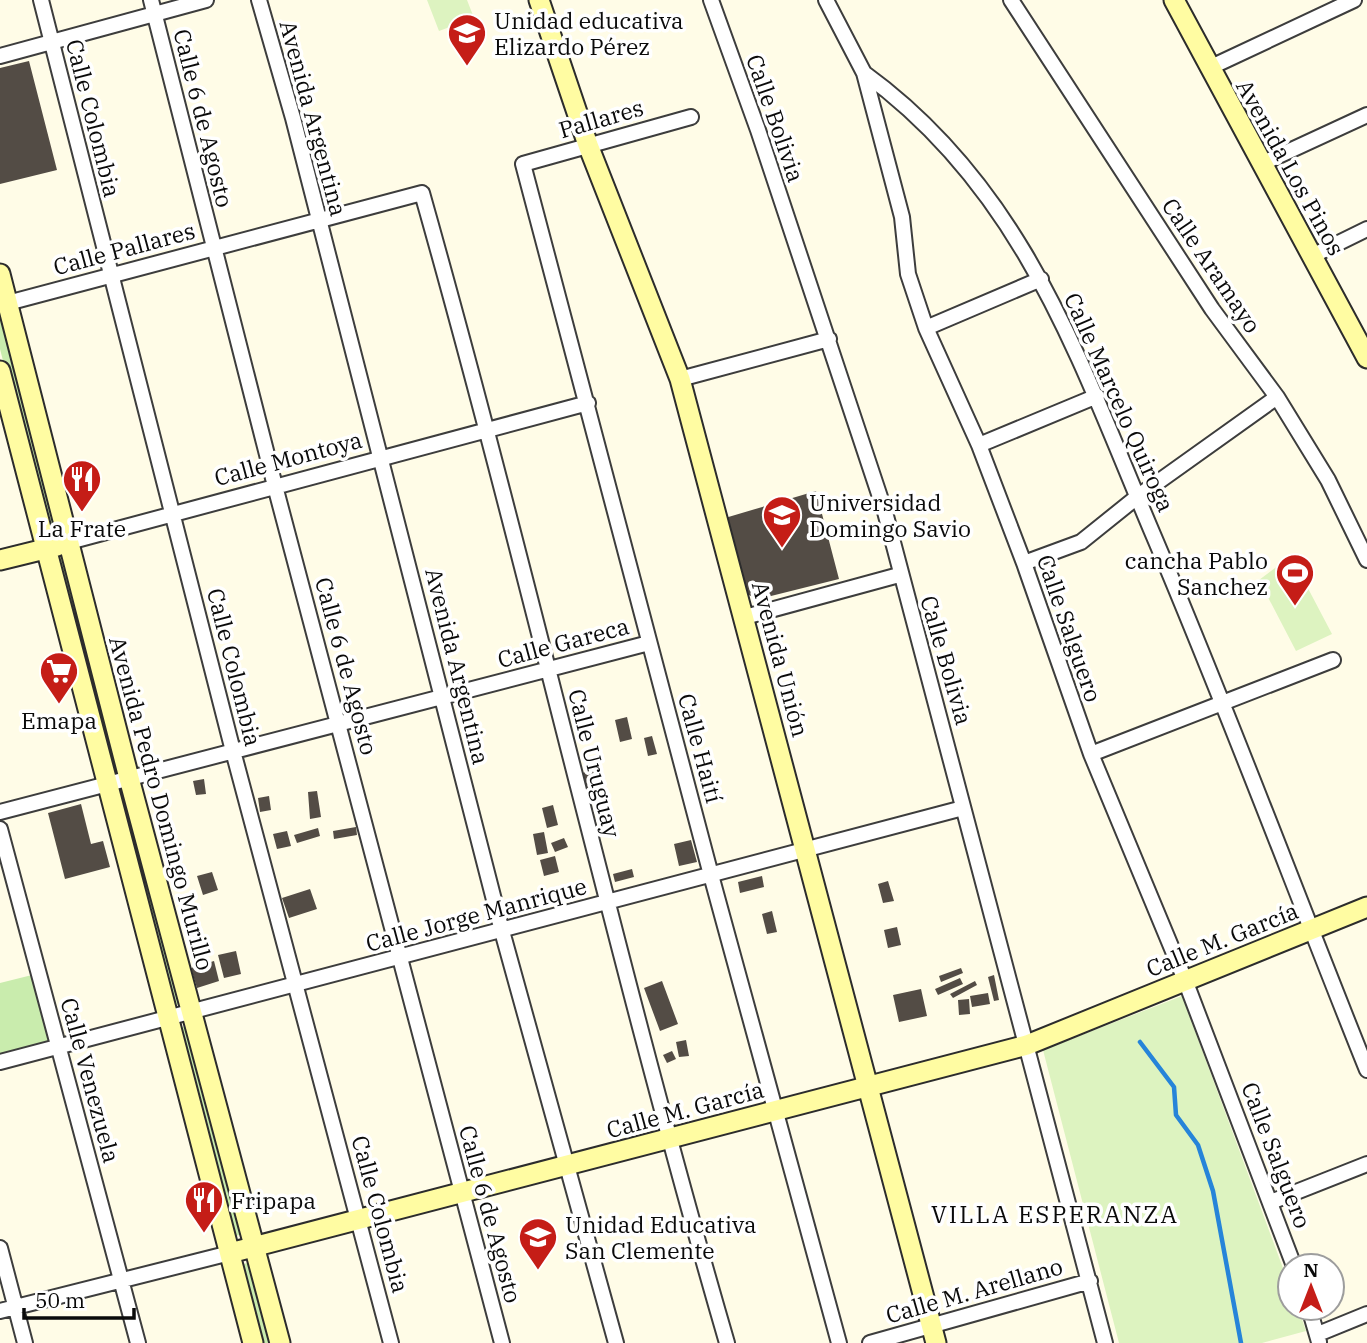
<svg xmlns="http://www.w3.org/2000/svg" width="1367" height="1343" font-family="'IBM Plex Serif',serif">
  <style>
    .green { fill: #c9ecad }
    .pitch { fill: #ddf3c0 }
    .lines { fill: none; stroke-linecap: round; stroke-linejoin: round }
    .stream { stroke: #2684d9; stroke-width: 4.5 }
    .building { fill: #534c45 }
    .street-casing { stroke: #3d3d3d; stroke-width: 18 }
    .secondary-casing { stroke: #2c2c2c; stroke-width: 23 }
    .street { stroke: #fff; stroke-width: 14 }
    .secondary { stroke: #fffca2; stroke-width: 19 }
    .labels { text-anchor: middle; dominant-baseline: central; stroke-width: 7; stroke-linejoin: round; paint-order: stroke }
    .poi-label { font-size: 23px; fill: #0a0a0a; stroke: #fff; text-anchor: start }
    .street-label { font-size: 23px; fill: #0a0a0a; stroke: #fff }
    .neighbourhood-label { font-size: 24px; letter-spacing: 2px; fill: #0a0a0a; stroke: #fff }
  </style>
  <rect width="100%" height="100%" fill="#fffce7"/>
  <path class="green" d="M4 318 58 526 46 529 0 349V319Z
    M65 554 119 763 107 766 54 557Z
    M127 795 184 1003 172 1006 116 798Z
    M32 975 50 1041 0 1054V983Z
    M190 1025 243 1234 232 1237 178 1028Z
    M251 1262 272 1343H260L240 1265Z"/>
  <path class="pitch" d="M427 0H467L474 18 439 31Z
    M1291 556 1332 634 1296 651 1259 580Z
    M1182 996 1290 1287V1308H1298L1306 1331 1262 1343H1119L1043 1050Z"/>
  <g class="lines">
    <path class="stream" d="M1140 1042 1174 1087 1176 1115 1198 1145 1213 1191 1241 1343"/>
  </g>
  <path class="building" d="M29 61 57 170 0 184V68Z
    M816 491 839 579 759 599 746 594 725 518Z
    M627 717 632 739 620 742 615 720Z
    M652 736 657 754 648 756 644 738Z
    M593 770 599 794 588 797 582 773Z
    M204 779 206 794 196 795 193 781Z
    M317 791 321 817 310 819 308 792Z
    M269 796 271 810 260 812 258 798Z
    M81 804 91 844 103 841 110 867 65 879 48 813Z
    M553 805 558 825 547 828 542 808Z
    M356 827 357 835 334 839 333 831Z
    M318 828 320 836 297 843 294 835Z
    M287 831 291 846 277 849 273 834Z
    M544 832 548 853 537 855 533 834Z
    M564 838 568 847 555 852 551 843Z
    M691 840 697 862 679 866 674 844Z
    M555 856 559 872 544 876 540 860Z
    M632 869 634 877 615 882 613 874Z
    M212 872 218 890 203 895 197 876Z
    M762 876 764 887 740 893 738 882Z
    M888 881 894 901 883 903 878 884Z
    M310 889 317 909 289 918 282 898Z
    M772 911 777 932 767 934 762 914Z
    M897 927 901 945 888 948 884 930Z
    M236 951 241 974 224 978 218 955Z
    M214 961 219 981 197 988 191 968Z
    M961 968 963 973 941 982 939 976Z
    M994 975 999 1000 994 1001 988 977Z
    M960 978 963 984 938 995 935 989Z
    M662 981 678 1024 660 1031 644 988Z
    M975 981 977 985 953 998 950 994Z
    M921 989 927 1016 899 1022 893 995Z
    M988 993 990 1004 972 1007 970 996Z
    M969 999 970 1014 959 1015 958 1000Z
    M686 1040 689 1056 679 1057 676 1042Z
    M672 1051 676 1059 667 1063 663 1055Z"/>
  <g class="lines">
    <g class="street-casing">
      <path id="street" d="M41 0 233 751 391 1343
        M151 0 275 486 502 1343
        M259 0 293 118 502 931 616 1343
        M711 0 758 130 885 512 1105 1343
        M826 0 864 73 902 217 908 274 926 328 979 445 1024 563 1091 754 1185 980 1294 1266
        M1011 0 1212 309 1277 397 1328 480 1367 560
        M0 56 206 0
        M1209 68 1354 0
        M864 73C1024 189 1079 360 1152 532 1228 710 1295 891 1367 1070
        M691 117 523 164 711 875 839 1343
        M1261 164 1367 115
        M1312 256 1367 229
        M0 305 422 193C530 575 616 962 727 1343
        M926 328 1041 279
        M680 379 829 339
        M979 445 1097 396
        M69 542 588 403
        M1024 563 1081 542 1137 497 1277 397
        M745 617 899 575
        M1091 754 1333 660
        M0 812 649 643
        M0 829 138 1343
        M0 1062 963 808
        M1271 1202 1367 1164
        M0 1248 25 1343
        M1309 1308 1319 1342
        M0 1311 230 1253
        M1318 1334 1367 1314
        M870 1343 1090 1281"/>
    </g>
    <g class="secondary-casing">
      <path id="secondary" d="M539 0 588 145 680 379 936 1343
        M1174 0 1367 358
        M0 274 129 778 280 1343
        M0 371 253 1343
        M0 560 57 546
        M230 1253 1027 1045 1367 907"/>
    </g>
    <use href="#street" class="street"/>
    <use href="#secondary" class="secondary"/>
  </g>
  <defs>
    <g id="school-pin" transform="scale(2.0125)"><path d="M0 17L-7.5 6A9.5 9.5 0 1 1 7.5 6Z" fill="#c51d17" stroke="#fff"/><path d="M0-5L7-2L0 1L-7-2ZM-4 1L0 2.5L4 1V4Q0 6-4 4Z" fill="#fff"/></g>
    <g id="restaurant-pin" transform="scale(2.0125)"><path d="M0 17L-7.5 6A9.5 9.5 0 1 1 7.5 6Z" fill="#c51d17" stroke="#fff"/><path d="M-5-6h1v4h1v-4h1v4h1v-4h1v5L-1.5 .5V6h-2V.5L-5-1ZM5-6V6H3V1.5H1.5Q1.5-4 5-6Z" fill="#fff"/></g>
    <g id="university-pin" transform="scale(2.0125)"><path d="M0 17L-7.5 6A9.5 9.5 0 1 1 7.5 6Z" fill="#c51d17" stroke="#fff"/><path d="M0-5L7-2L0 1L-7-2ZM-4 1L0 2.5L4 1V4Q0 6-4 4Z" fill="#fff"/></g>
    <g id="stadium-pin" transform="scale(2.0125)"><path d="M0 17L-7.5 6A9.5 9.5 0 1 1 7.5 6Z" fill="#c51d17" stroke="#fff"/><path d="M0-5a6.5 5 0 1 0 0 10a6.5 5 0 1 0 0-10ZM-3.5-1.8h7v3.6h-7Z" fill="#fff"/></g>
    <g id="supermarket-pin" transform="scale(2.0125)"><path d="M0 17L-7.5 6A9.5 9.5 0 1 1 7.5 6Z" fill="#c51d17" stroke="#fff"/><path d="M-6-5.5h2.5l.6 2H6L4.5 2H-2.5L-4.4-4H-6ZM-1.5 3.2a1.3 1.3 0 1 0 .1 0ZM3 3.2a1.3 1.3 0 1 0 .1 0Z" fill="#fff"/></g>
  </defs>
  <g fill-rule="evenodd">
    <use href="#school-pin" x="467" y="33"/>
    <use href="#restaurant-pin" x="82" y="479"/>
    <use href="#university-pin" x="782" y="515"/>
    <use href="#stadium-pin" x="1295" y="573"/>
    <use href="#supermarket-pin" x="59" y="671"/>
    <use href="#restaurant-pin" x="204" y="1200"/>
    <use href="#school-pin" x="538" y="1237"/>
  </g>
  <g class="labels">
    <g class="poi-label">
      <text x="494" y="20">Unidad educativa<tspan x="494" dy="26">Elizardo Pérez</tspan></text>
      <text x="809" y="502">Universidad<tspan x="809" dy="26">Domingo Savio</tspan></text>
      <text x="82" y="528" text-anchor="middle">La Frate</text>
      <text x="1268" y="560" text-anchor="end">cancha Pablo<tspan x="1268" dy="26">Sanchez</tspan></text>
      <text x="59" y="720" text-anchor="middle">Emapa</text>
      <text x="231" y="1200">Fripapa</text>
      <text x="565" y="1224">Unidad Educativa<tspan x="565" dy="26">San Clemente</tspan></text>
    </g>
    <g class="street-label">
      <text transform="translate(94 118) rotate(76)">Calle Colombia</text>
      <text transform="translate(204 118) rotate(76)">Calle 6 de Agosto</text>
      <text transform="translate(314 118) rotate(75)">Avenida Argentina</text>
      <text transform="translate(601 118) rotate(-16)">Pallares</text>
      <text transform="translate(776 118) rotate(71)">Calle Bolivia</text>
      <text transform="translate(1291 167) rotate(61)">Avenida Los Pinos</text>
      <text transform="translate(124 248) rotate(-15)">Calle Pallares</text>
      <text transform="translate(1212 265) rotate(56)">Calle Aramayo</text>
      <text transform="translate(1120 402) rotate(66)">Calle Marcelo Quiroga</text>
      <text transform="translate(288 458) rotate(-15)">Calle Montoya</text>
      <text transform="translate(1070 628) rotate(71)">Calle Salguero</text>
      <text transform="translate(563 642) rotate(-15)">Calle Gareca</text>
      <text transform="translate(781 659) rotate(75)">Avenida Unión</text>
      <text transform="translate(947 660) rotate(74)">Calle Bolivia</text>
      <text transform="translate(347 666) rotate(75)">Calle 6 de Agosto</text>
      <text transform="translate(458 666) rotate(76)">Avenida Argentina</text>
      <text transform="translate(235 667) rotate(76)">Calle Colombia</text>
      <text transform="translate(701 748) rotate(75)">Calle Haití</text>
      <text transform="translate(595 763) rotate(76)">Calle Uruguay</text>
      <text transform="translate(162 803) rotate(75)">Avenida Pedro Domingo Murillo</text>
      <text transform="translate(476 914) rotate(-15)">Calle Jorge Manrique</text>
      <text transform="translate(1222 939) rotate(-22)">Calle M. García</text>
      <text transform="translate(91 1080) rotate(75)">Calle Venezuela</text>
      <text transform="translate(685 1109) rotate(-15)">Calle M. García</text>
      <text transform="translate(1277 1155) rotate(69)">Calle Salguero</text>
      <text transform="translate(381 1214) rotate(75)">Calle Colombia</text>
      <text transform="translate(491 1214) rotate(75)">Calle 6 de Agosto</text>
      <text transform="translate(974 1290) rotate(-16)">Calle M. Arellano</text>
    </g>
    <g class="neighbourhood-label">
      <text x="1055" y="1214">VILLA ESPERANZA</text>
    </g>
  </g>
  <g transform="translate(1311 1287)"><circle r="33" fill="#ffffff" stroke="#9d9d9d" stroke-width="2"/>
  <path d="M0-5L12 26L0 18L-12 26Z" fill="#c51d17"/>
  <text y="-10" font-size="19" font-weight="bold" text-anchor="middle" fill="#0a0a0a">N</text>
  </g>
  <path d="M24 1308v10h110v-10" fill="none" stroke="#0a0a0a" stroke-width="3.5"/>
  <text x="35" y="1308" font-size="21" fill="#0a0a0a" stroke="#ffffff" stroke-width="5" paint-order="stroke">50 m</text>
</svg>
